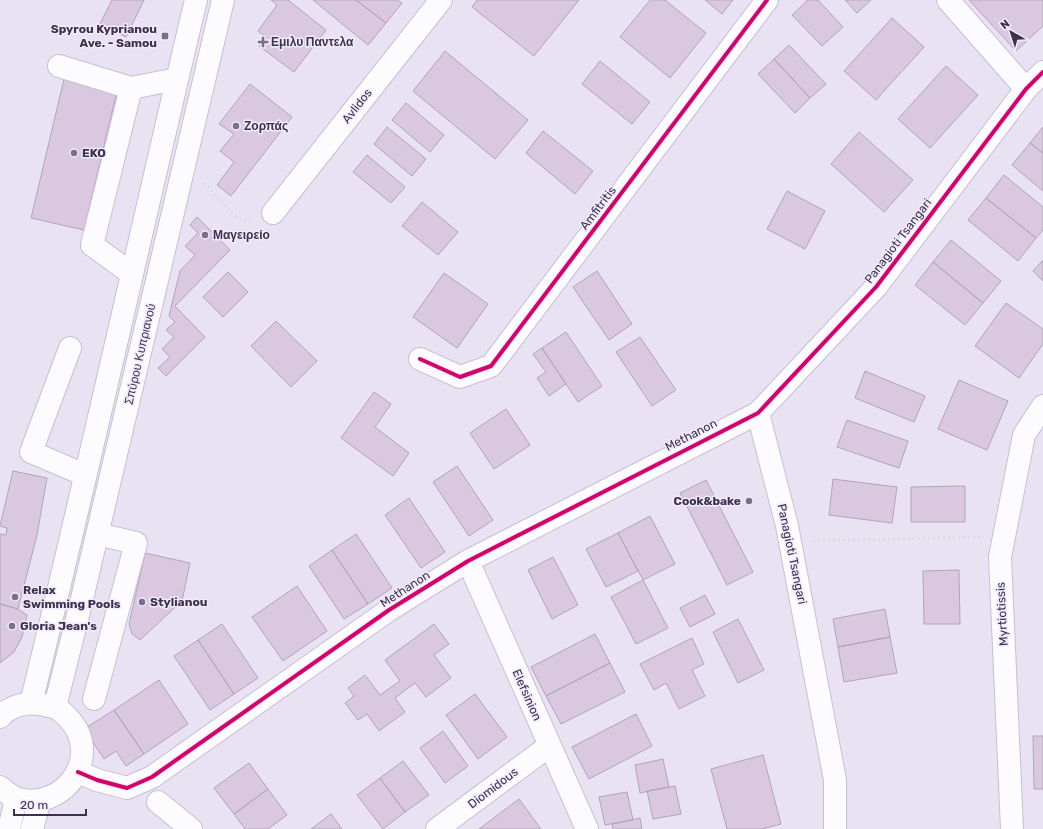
<svg xmlns="http://www.w3.org/2000/svg" width="1043" height="829" font-family="Rubik,sans-serif">
  <style>
    .building { fill: #d9c8e0; stroke: #b2a5b8 }
    .lines { fill: none; stroke-linecap: round; stroke-linejoin: round }
    .minor-casing { stroke: #c7bfd5; stroke-width: 24 }
    .major-casing { stroke: #c7bfd5; stroke-width: 24 }
    .path { stroke: #dad9df; stroke-width: 2.5; stroke-dasharray: 2 3; stroke-linecap: butt }
    .minor { stroke: #fcfbfd; stroke-width: 22 }
    .major { stroke: #fcfbfd; stroke-width: 22 }
    .cycleway-casing { stroke: #f1ebfb; stroke-width: 6 }
    .cycleway { stroke: #d6006c; stroke-width: 4 }
    .poi-dot { fill: #796f88; stroke: #f1ebfb; stroke-width: 1.5 }
    .labels { text-anchor: middle; dominant-baseline: central; stroke-width: 3; stroke-linejoin: round; paint-order: stroke }
    .poi-label { font-size: 12px; font-weight: bold; fill: #3d314f; stroke: #f1ebfb; text-anchor: start }
    .street-label { font-size: 12px; fill: #3d314f; stroke: #f1ebfb }
  </style>
  <rect width="100%" height="100%" fill="#e8e2f3"/>
  <path class="building" d="M112 0H144L126 37 100 24Z
    M271 0H288L326 30 294 72 259 46 266 37 258 31 277 5Z
    M313 0H356L386 23 368 45Z
    M356 0H398L402 3 386 23Z
    M477 0H579L534 56 472 7Z
    M650 0H665L706 33 670 78 620 37Z
    M705 0H733L722 14Z
    M808 0H818L843 27 822 46 792 15Z
    M845 0H871L857 13Z
    M969 0H1042L1043 1V26L1016 51Z
    M892 18 924 47 876 100 844 71Z
    M789 45 826 84 810 98 774 59Z
    M445 51 528 120 495 159 413 91Z
    M774 59 810 98 795 113 758 74Z
    M600 61 650 102 632 124 582 84Z
    M946 66 978 95 930 148 898 119Z
    M65 75 118 87 84 230 31 218Z
    M250 84 292 117 231 196 217 185 234 162 220 151 234 134 219 124Z
    M406 103 444 135 430 152 392 120Z
    M387 127 426 159 412 176 374 144Z
    M1043 127V153L1030 143Z
    M543 131 593 171 575 194 526 153Z
    M859 132 913 180 884 212 831 164Z
    M1030 143 1043 153V191L1012 165Z
    M367 155 405 187 391 203 353 172Z
    M1004 175 1043 207V230L1036 238 986 198Z
    M787 191 825 211 805 249 767 229Z
    M986 198 1036 238 1018 261 968 220Z
    M422 202 458 232 438 255 402 226Z
    M197 217 230 250 175 306 205 337 166 376 158 368 170 357 162 349 174 337 166 330 175 322 169 316 180 271 195 255 185 246 198 233 190 225Z
    M951 240 1001 281 983 303 933 262Z
    M1043 260V281L1033 271Z
    M933 262 983 303 965 325 915 285Z
    M597 271 632 324 609 340 573 287Z
    M228 272 248 292 223 317 203 297Z
    M444 273 488 304 457 348 413 317Z
    M1006 303 1043 329V344L1019 378 975 346Z
    M276 321 317 361 291 387 251 346Z
    M566 332 602 386 578 402 542 348Z
    M640 337 676 390 652 406 616 352Z
    M542 348 566 384 549 396 537 378 546 372 533 354Z
    M865 371 925 396 914 422 855 398Z
    M959 380 1008 401 987 450 938 429Z
    M374 392 391 404 375 427 409 453 393 476 341 438Z
    M506 409 530 445 494 469 470 433Z
    M847 420 908 441 899 468 837 447Z
    M457 466 493 520 469 536 433 482Z
    M13 471 47 478 37 535 18 609 0 604V534L6 535 7 528 0 526Z
    M833 479 897 487 892 523 829 515Z
    M706 480 753 572 727 585 680 493Z
    M965 486V522H911V487Z
    M409 498 445 552 421 568 385 515Z
    M650 516 675 564 643 580 618 533Z
    M618 533 638 571 606 587 586 549Z
    M356 534 392 588 368 604 332 550Z
    M332 550 368 604 344 619 309 566Z
    M145 553 190 563 182 601 140 640 132 634 129 624Z
    M553 557 578 605 552 619 528 570Z
    M959 570 960 624H924L923 571Z
    M643 580 668 628 636 644 611 597Z
    M297 586 327 631 283 661 252 617Z
    M705 595 715 614 690 627 680 608Z
    M0 604 18 609 27 615 22 637 14 652 0 663Z
    M885 609 890 637 838 647 833 619Z
    M738 619 764 670 738 683 713 632Z
    M222 624 258 678 234 694 198 640Z
    M434 624 449 644 434 655 451 678 426 697 415 683 395 698 405 712 379 731 367 714 358 720 345 703 354 696 348 688 365 675 380 695 400 681 385 660Z
    M595 634 610 663 546 696 531 667Z
    M890 637 897 673 844 682 838 647Z
    M692 638 704 664 692 670 705 696 679 709 666 683 654 690 640 664Z
    M198 640 234 694 210 710 174 656Z
    M610 663 625 692 561 724 546 696Z
    M159 680 188 724 144 754 114 710Z
    M475 694 507 737 478 759 446 715Z
    M114 710 144 754 126 766 116 751 104 759 84 729Z
    M636 714 652 746 589 779 572 747Z
    M443 731 468 766 445 783 420 748Z
    M1033 736H1043V789H1034Z
    M763 755 781 824 762 829H727L711 769Z
    M663 759 669 787 640 793 635 765Z
    M403 761 429 795 405 812 380 778Z
    M249 763 268 789 234 814 214 788Z
    M380 778 405 812 383 829 357 795Z
    M675 786 681 814 653 819 647 791Z
    M268 789 287 815 268 829H245L234 814Z
    M627 792 633 820 605 825 599 797Z
    M519 799 541 829H479Z
    M331 814 342 829H311Z
    M640 818 642 829H613L612 824Z"/>
  <g class="lines">
    <g class="minor-casing">
      <path id="minor" d="M948 0 1026 89
        M59 66 131 88 177 79
        M131 88 92 245 132 274
        M273 213 441 0
        M70 348 31 452 85 475
        M420 359 460 377 491 366 767 0
        M758 413 787 526 835 780V829
        M468 561 587 829
        M94 699 136 543 97 534
        M78 772 97 780 127 788 152 777 389 610 468 561 758 413 876 287 1026 89 1043 72
        M158 802 191 829
        M437 829 549 746
        M1012 829 1000 557 1024 435 1043 406"/>
    </g>
    <g class="major-casing">
      <path id="major" d="M31 703C89 469 140 234 196 0
        M55 707 81 603 223 0
        M0 717C10 706 25 702 39 704 44 705 49 706 54 707 60 709 64 714 68 718 104 755 65 811 18 799 11 797 5 791 0 787
        M9 829 16 799
        M32 829 40 800"/>
    </g>
    <path class="path" d="M204 183 235 216 253 223
      M813 541 980 537"/>
    <use href="#minor" class="minor"/>
    <use href="#major" class="major"/>
    <g class="cycleway-casing">
      <path id="cycleway" d="M420 359 460 377 491 366 767 0
        M78 772 97 780 127 788 152 777 389 610 468 561 758 413 876 287 1026 89 1043 72"/>
    </g>
    <use href="#cycleway" class="cycleway"/>
  </g>
  <g class="poi-dot">
    <rect x="161" y="32" width="8" height="8" rx="2"/>
    <path d="M261 36h4v4h4v4h-4v4h-4v-4h-4v-4h4z"/>
    <circle cx="236" cy="126" r="4"/>
    <circle cx="74" cy="153" r="4"/>
    <circle cx="205" cy="235" r="4"/>
    <circle cx="749" cy="501" r="4"/>
    <circle cx="15" cy="597" r="4"/>
    <circle cx="142" cy="602" r="4"/>
    <circle cx="12" cy="626" r="4"/>
  </g>
  <g class="labels">
    <g class="poi-label">
      <text x="157" y="29" text-anchor="end">Spyrou Kyprianou<tspan x="157" dy="14">Ave. - Samou</tspan></text>
      <text x="271" y="42">Εμιλυ Παντελα</text>
      <text x="244" y="126">Ζορπάς</text>
      <text x="82" y="153">EKO</text>
      <text x="213" y="235">Μαγειρείο</text>
      <text x="741" y="501" text-anchor="end">Cook&amp;bake</text>
      <text x="23" y="590">Relax<tspan x="23" dy="14">Swimming Pools</tspan></text>
      <text x="150" y="602">Stylianou</text>
      <text x="20" y="626">Gloria Jean's</text>
    </g>
    <g class="street-label">
      <text transform="translate(357 106) rotate(-52)">Avlidos</text>
      <text transform="translate(598 208) rotate(-53)">Amfitritis</text>
      <text transform="translate(898 241) rotate(-53)">Panagioti Tsangari</text>
      <text transform="translate(140 354) rotate(-77)">Σπύρου Κυπριανού</text>
      <text transform="translate(691 435) rotate(-27)">Methanon</text>
      <text transform="translate(792 554) rotate(78)">Panagioti Tsangari</text>
      <text transform="translate(405 589) rotate(-33)">Methanon</text>
      <text transform="translate(1002 614) rotate(-93)">Myrtiotissis</text>
      <text transform="translate(527 695) rotate(66)">Elefsinion</text>
      <text transform="translate(493 788) rotate(-37)">Diomidous</text>
    </g>
  </g>
  <g transform="translate(1011 32) rotate(321)" stroke="#f1ebfb" stroke-width="3" paint-order="stroke">
  <path d="M0-3L7 15L0 10L-7 15Z" fill="#3d314f"/>
  <text y="-6" font-size="11" font-weight="bold" text-anchor="middle" fill="#3d314f">N</text>
  </g>
  <path d="M14 809v6h72v-6" fill="none" stroke="#3d314f" stroke-width="2"/>
  <text x="20" y="809" font-size="12" fill="#3d314f" stroke="#f1ebfb" stroke-width="3" paint-order="stroke">20 m</text>
</svg>
